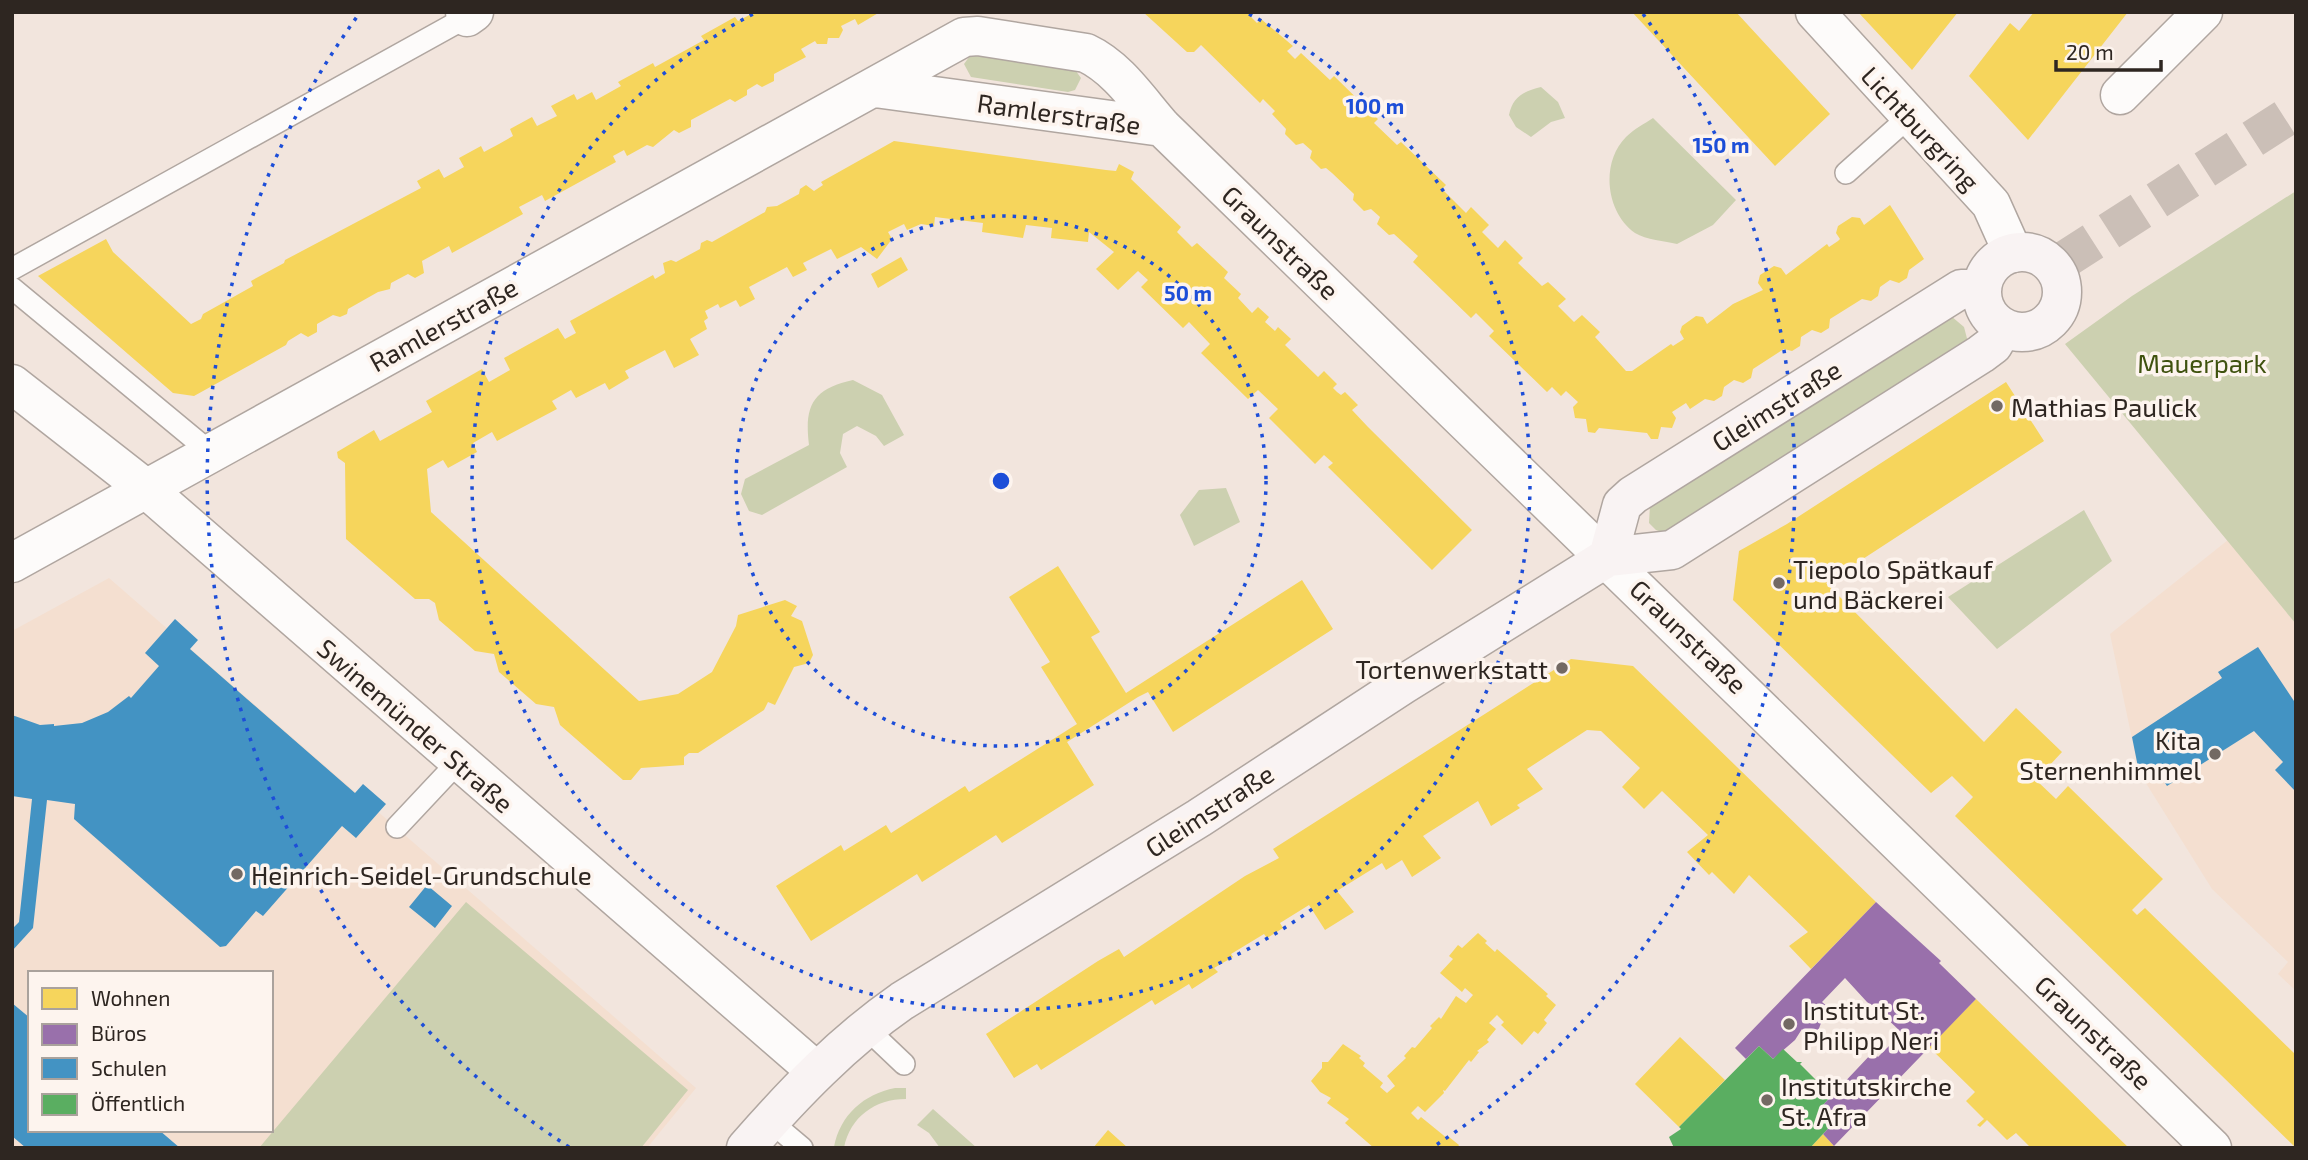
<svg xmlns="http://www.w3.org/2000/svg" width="2308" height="1160" font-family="'Exo 2',sans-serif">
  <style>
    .built { fill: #f4dfd0; fill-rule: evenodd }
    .green { fill: #ccd0b0 }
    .homes { fill: #f6d55c }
    .offices { fill: #9970ab }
    .schools { fill: #4393c3 }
    .public { fill: #5aae61 }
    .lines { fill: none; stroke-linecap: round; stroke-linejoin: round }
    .secondary-tunnel { stroke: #cbbfb7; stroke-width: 38; stroke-dasharray: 38 19; stroke-linecap: butt }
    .lane-casing { stroke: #b0a6a0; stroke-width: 24 }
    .street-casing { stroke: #b0a6a0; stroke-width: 41 }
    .secondary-casing { stroke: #b0a6a0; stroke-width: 41 }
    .lane { stroke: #fdfbfa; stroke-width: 21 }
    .street { stroke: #fdfbfa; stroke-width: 38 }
    .secondary { stroke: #f9f3f3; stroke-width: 38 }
    .ring { fill: none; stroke: #1d4ed8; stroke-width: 3.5; stroke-dasharray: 3.5 7 }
    .poi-dot { fill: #736963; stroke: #fdf4ee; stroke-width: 2.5 }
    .labels { text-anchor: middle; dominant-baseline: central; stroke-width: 7; stroke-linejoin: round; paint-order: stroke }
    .street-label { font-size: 26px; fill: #2e2621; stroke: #fdf4ee }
    .park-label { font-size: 26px; fill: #3f520f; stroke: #fdf4ee }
    .poi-label { font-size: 26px; fill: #2e2621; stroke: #fdf4ee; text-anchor: start }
    .centre { fill: #1d4ed8; stroke: #fdf4ee; stroke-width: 3.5 }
    .ring-label { font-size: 21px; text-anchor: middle; font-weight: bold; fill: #1d4ed8; stroke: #fdf4ee; stroke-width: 7; stroke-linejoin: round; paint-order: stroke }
  </style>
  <rect width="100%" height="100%" fill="#f2e5dd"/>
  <path class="built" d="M2228 540 2296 624V991L2278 974 2288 962 2212 889 2139 772 2110 634Z
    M109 578 696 1088 647 1148H12V631ZM30 973H271V1130H30Z"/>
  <path class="green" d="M972 53 1073 67 1081 78 1075 90 1068 92 971 77 964 64Z
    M1541 87 1558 102 1565 118 1551 122 1531 137 1516 127 1509 115C1513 97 1522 92 1541 87Z
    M1653 118 1736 200 1713 225 1677 244C1665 241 1646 240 1635 233 1606 213 1600 163 1626 137 1634 129 1644 124 1653 118Z
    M2296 191V624L2065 344 2132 296Z
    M1951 316 1964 327 1969 346 1668 534 1656 530 1649 523 1650 505Z
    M853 380 882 395 904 435 884 446 876 436 857 426 843 434 840 453 847 467 762 515 749 511 741 494 745 479 809 445C804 405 813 389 853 380Z
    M1226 488 1240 522 1194 546 1180 515 1199 490Z
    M2084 510 2112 561 1997 649 1948 597Z
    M466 902 688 1090 641 1148H259Z
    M895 1088H906V1099C875 1099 850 1117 844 1148L834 1147C840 1115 864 1094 895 1088Z
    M933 1109 977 1148H940L929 1133 917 1125Z"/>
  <path class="homes" d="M755 12H880L858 25 855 19 841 26 843 30 839 38H828L827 44H817L815 41 801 49 806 57 774 74V81L762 87 757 84 747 90V95L735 102 730 99 691 120V127L679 133 674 130 653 147 647 145 627 156 624 150 613 156 616 162 545 201 542 195 519 207 523 214 452 253 449 246 422 261 424 273 415 278 408 274 391 283 390 289 378 292 348 309 347 314 340 317 333 315 317 324V332L308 337 301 333 288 341 286 345 194 396 173 393 38 276 106 239 113 252 191 324 201 319 203 314 253 286 251 281 284 263 285 260 421 188 417 181 439 169 444 178 464 167 459 158 481 146 484 152 499 144 513 136 510 129 532 117 537 126 557 116 551 106 574 94 577 100 592 92 596 100 621 86 618 82 653 63 655 67 704 40 701 36 735 17 738 21Z
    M1143 12H1253L1249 15 1257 23 1261 19 1293 46 1287 51 1295 59 1301 53 1330 80 1334 76 1378 119 1374 123 1397 145 1401 142 1446 185 1442 189 1466 213 1471 207 1489 225 1482 232 1498 248 1505 240 1523 258 1518 263 1542 286 1548 282 1566 299 1558 306 1574 322 1582 315 1600 332 1595 337 1626 371H1632L1671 344 1673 346 1684 339 1680 332 1682 326 1696 316 1703 317 1707 324 1733 304 1763 290 1758 283 1760 275 1774 266 1781 268 1786 275 1827 244 1829 247 1838 241 1840 239 1836 233 1838 226 1852 217 1860 218 1864 225 1890 205 1924 259 1909 270 1907 278 1899 283 1890 280 1880 287 1878 296 1871 301 1862 299 1830 319 1829 328 1821 333 1812 330 1801 337 1800 346 1792 351 1784 349 1753 369 1751 378 1743 383 1734 380 1724 387 1722 396 1714 401 1705 399 1690 409 1686 403 1672 412 1676 418 1672 428 1661 427 1658 439H1651L1647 433 1599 428 1595 433 1588 432 1586 419 1575 418 1573 407 1578 402 1566 391 1561 396 1552 387 1547 392 1489 336 1494 331 1476 313 1471 318 1413 262 1418 256 1394 234 1389 235 1377 224 1380 217 1371 209 1364 211 1353 200 1354 194 1332 173 1326 168 1321 169 1310 158 1312 151 1303 143 1296 145 1285 134 1286 129 1272 114 1275 111 1263 99 1260 103 1201 45 1194 52H1187Z
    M1632 12H1736L1830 114 1775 166Z
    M1858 12H1958L1912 70Z
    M2034 12H2128L2028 140 1969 76 2010 23 2019 31Z
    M894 141 1106 170 1116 171 1119 164 1134 172 1131 179 1181 227 1177 232 1192 247 1197 243 1228 272 1224 278 1241 294 1238 298 1252 313 1258 307 1269 317 1265 322 1275 331 1278 327 1291 339 1285 345 1318 377 1324 371 1337 384 1333 388 1337 392 1341 395 1345 392 1358 405 1352 410 1368 427 1472 530 1432 570 1328 467 1333 463 1324 455 1315 464 1269 418 1278 409 1258 390 1248 399 1201 353 1210 344 1189 322 1183 328 1141 287 1148 280 1138 271 1118 290 1096 269 1114 252 1089 232 1088 242 1051 238 1052 228 1026 225 1023 238 982 232 983 223 935 217 934 226 921 224 907 230 904 224 888 232 892 239 877 259 861 247 837 259 831 249 803 263 807 270 793 277 787 267 749 287 755 299 740 307 736 300 720 308 718 304 705 311 708 318 704 321 707 329 690 339 699 355 674 368 665 350 625 371 629 378 609 390 605 383 576 398 571 390 552 401 557 409 540 418 497 441 492 432 473 443 477 452 448 468 443 460 427 469 431 512 639 701 678 694 712 672 736 626 738 615 785 600 797 606 791 616 802 621 813 655 809 663 794 667 775 705 768 702 764 710 698 753H689L684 757V765L641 768 631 780H623L560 725 554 707 536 704 499 672 494 654 475 651 439 620 435 603 429 599H415L346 539 345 463 338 458 337 452 374 430 380 441 432 412 426 401 482 369 489 382 510 370 504 358 558 328 565 339 576 333 570 321 653 275 655 279 665 273 663 263 671 260 676 262 700 249 701 243 707 240 712 242 765 212 767 207 777 206 799 194 800 189 806 185 814 191 823 185 821 182Z
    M901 257 908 270 878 288 871 274Z
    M2006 382 2044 441 1826 583 1984 742 2016 708 2062 752 2036 780 2056 799 2068 786 2163 879 2132 910 2137 915 2145 908 2296 1055V1148L1955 816 1973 797 1952 776 1931 793 1733 600 1739 551 1787 524Z
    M1058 566 1100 632 1091 637 1126 693 1302 580 1333 629 1173 732 1148 692 1138 697 1067 742 1094 785 1002 843 996 835 922 882 917 874 811 941 776 886 841 845 844 851 886 825 891 833 965 786 969 792 1077 724 1041 667 1050 662 1009 597Z
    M1571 659 1633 666 1876 902 1811 969 1789 946 1808 932 1749 875 1734 894 1712 872 1709 875 1687 852 1708 835 1662 791 1644 809 1622 787 1640 768 1601 731 1587 730 1527 769 1543 789 1517 805 1520 808 1491 826 1478 801 1423 836 1441 858 1412 877 1402 860 1386 870 1382 863 1337 891 1354 912 1325 930 1309 905 1280 923 1283 928 1267 938 1264 934 1231 954 1233 957 1214 968 1218 972 1192 989 1189 984 1155 1005 1152 1000 1041 1070 1037 1064 1014 1078 986 1034 1098 961 1119 949 1124 957 1245 876 1279 858 1273 849Z
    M1478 933 1487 941 1485 943 1495 952 1497 949 1548 994 1546 996 1556 1005 1544 1020 1547 1023 1538 1034 1534 1031 1522 1045 1501 1025 1504 1022 1497 1015 1489 1023 1496 1029 1487 1040 1489 1042 1477 1051 1479 1052 1471 1062 1469 1060 1445 1091 1443 1090 1444 1093 1425 1112 1418 1106 1411 1113 1418 1120 1421 1117 1448 1139 1449 1137 1459 1145 1457 1148H1374L1345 1123 1349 1119 1327 1103 1331 1098 1320 1092 1311 1081 1322 1068V1062H1328L1343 1044 1361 1056 1359 1058 1365 1063 1363 1066 1383 1083 1380 1087 1387 1093 1395 1086 1387 1076 1406 1058 1404 1056 1412 1047 1415 1048 1432 1028 1430 1026 1439 1017 1441 1019 1456 996 1466 1003 1473 995 1465 988 1462 992 1440 973 1453 959 1449 956 1458 945 1462 948Z
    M1976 999 2104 1124 2129 1148H2031L2016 1133 2007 1140 1987 1120 1980 1127 1977 1125 1984 1119 1966 1101 1975 1092 1929 1047Z
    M1680 1037 1725 1080 1679 1127 1635 1084Z
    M1108 1130 1128 1148H1093Z
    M1823 1134 1834 1146 1832 1148H1810Z"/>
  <path class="offices" d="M1876 902 1941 961 1939 963 1976 999 1834 1146 1823 1134 1836 1120 1822 1106 1873 1052 1878 1057 1902 1033 1878 1010 1867 1002 1845 978 1822 1002 1828 1007 1815 1017 1821 1023 1817 1034H1806L1802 1029 1795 1040 1773 1059 1759 1046 1746 1059 1735 1048Z"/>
  <path class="schools" d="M175 619 198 640 190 649 247 699 355 793 363 784 386 804 356 838 342 826 263 916 256 911 226 946 220 947 74 819 75 804 47 800 33 928 12 951V929L19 922 32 799 12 796V715L40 725 54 724V726L82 723 108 712 129 696 131 698 159 666 145 653Z
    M2258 647 2296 704V792L2275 770 2283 762 2254 731 2167 786 2155 768 2139 772 2132 737 2222 678 2218 672Z
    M427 885 452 906 435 928 409 907Z
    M12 1003 30 1018V1130H159L180 1148H26L12 1136Z"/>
  <path class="public" d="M1759 1046 1773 1059 1783 1049 1797 1062H1802L1800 1064 1816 1080 1818 1078 1826 1088 1827 1086 1834 1093 1822 1106 1836 1120 1810 1148H1674L1669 1137 1681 1129 1679 1127Z"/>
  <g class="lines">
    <path class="secondary-tunnel" d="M2061 262 2296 111"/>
    <g class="lane-casing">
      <path id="lane" d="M1846 173 1910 116
        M12 269 467 17
        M12 288 210 452
        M397 827 458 762
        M865 1027 904 1064
        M770 1121 802 1148"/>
    </g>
    <g class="street-casing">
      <path id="street" d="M465 12 467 17 474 12
        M1815 12 1991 204 2013 253
        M875 88 1162 127
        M2120 95 2203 12
        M12 384 145 488 816 1071
        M12 563 964 37 978 36 1086 53C1118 68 1139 101 1162 127L2212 1148"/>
    </g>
    <g class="secondary-casing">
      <path id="secondary" d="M1982 292a40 40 0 1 1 80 0a40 40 0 1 1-80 0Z
        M1608 557 1622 505 1633 495 1961 289H1981
        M746 1148C794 1093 843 1042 902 1001L1199 818 1404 684 1608 557 1672 550 1981 354 1993 345 2003 328"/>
    </g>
    <use href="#lane" class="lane"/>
    <use href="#street" class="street"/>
    <use href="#secondary" class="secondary"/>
  </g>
  <g class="ring">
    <circle cx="1001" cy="481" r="265"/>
    <path d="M1249 14A529 529 0 1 1 753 14"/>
    <path d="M569 1147A794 794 0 0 1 359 14M1643 14A794 794 0 0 1 1433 1147"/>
  </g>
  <g class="poi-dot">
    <circle cx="1997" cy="406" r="7"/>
    <circle cx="1779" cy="583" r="7"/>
    <circle cx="1562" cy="668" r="7"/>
    <circle cx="2215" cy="754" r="7"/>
    <circle cx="237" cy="874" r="7"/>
    <circle cx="1789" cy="1024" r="7"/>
    <circle cx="1767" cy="1100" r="7"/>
  </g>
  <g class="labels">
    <g class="street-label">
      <text transform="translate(1059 113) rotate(8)">Ramlerstraße</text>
      <text transform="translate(1921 128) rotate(47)">Lichtburgring</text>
      <text transform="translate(1281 242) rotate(44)">Graunstraße</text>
      <text transform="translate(443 324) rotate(-29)">Ramlerstraße</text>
      <text transform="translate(1776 405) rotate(-32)">Gleimstraße</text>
      <text transform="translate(1689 636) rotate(44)">Graunstraße</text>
      <text transform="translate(416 725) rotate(41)">Swinemünder Straße</text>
      <text transform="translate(1209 810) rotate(-33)">Gleimstraße</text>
      <text transform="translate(2094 1032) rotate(44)">Graunstraße</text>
    </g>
    <g class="park-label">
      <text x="2202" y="362">Mauerpark</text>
    </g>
    <g class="poi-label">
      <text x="2011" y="406">Mathias Paulick</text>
      <text x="1793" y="568">Tiepolo Spätkauf<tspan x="1793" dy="30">und Bäckerei</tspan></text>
      <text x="1548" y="668" text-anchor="end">Tortenwerkstatt</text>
      <text x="2201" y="739" text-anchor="end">Kita<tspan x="2201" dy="30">Sternenhimmel</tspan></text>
      <text x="251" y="874">Heinrich-Seidel-Grundschule</text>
      <text x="1803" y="1009">Institut St.<tspan x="1803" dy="30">Philipp Neri</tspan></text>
      <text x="1781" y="1085">Institutskirche<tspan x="1781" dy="30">St. Afra</tspan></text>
    </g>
  </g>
  <circle cx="1001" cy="481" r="10" class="centre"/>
  <g class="ring-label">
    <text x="1375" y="114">100 m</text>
    <text x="1721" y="153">150 m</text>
    <text x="1188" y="301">50 m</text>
  </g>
  <rect width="2308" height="1160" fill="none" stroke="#2e2621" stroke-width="28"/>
  <rect x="28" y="971" width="245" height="161" fill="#fdf4ee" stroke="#aaa29c" stroke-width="2"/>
  <rect x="42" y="988" width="35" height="21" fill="#f6d55c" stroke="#aaa29c" stroke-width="2"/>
  <text x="91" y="1006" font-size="21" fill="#2e2621">Wohnen</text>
  <rect x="42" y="1024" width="35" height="21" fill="#9970ab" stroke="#aaa29c" stroke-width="2"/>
  <text x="91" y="1041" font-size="21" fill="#2e2621">Büros</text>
  <rect x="42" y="1058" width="35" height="21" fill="#4393c3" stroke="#aaa29c" stroke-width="2"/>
  <text x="91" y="1076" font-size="21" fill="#2e2621">Schulen</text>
  <rect x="42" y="1094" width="35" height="21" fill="#5aae61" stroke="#aaa29c" stroke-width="2"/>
  <text x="91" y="1111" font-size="21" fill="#2e2621">Öffentlich</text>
  <path d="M2056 60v10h105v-10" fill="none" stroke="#2e2621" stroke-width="3.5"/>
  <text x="2066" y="60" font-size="21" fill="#2e2621" stroke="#fdf4ee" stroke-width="5" paint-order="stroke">20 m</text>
</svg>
